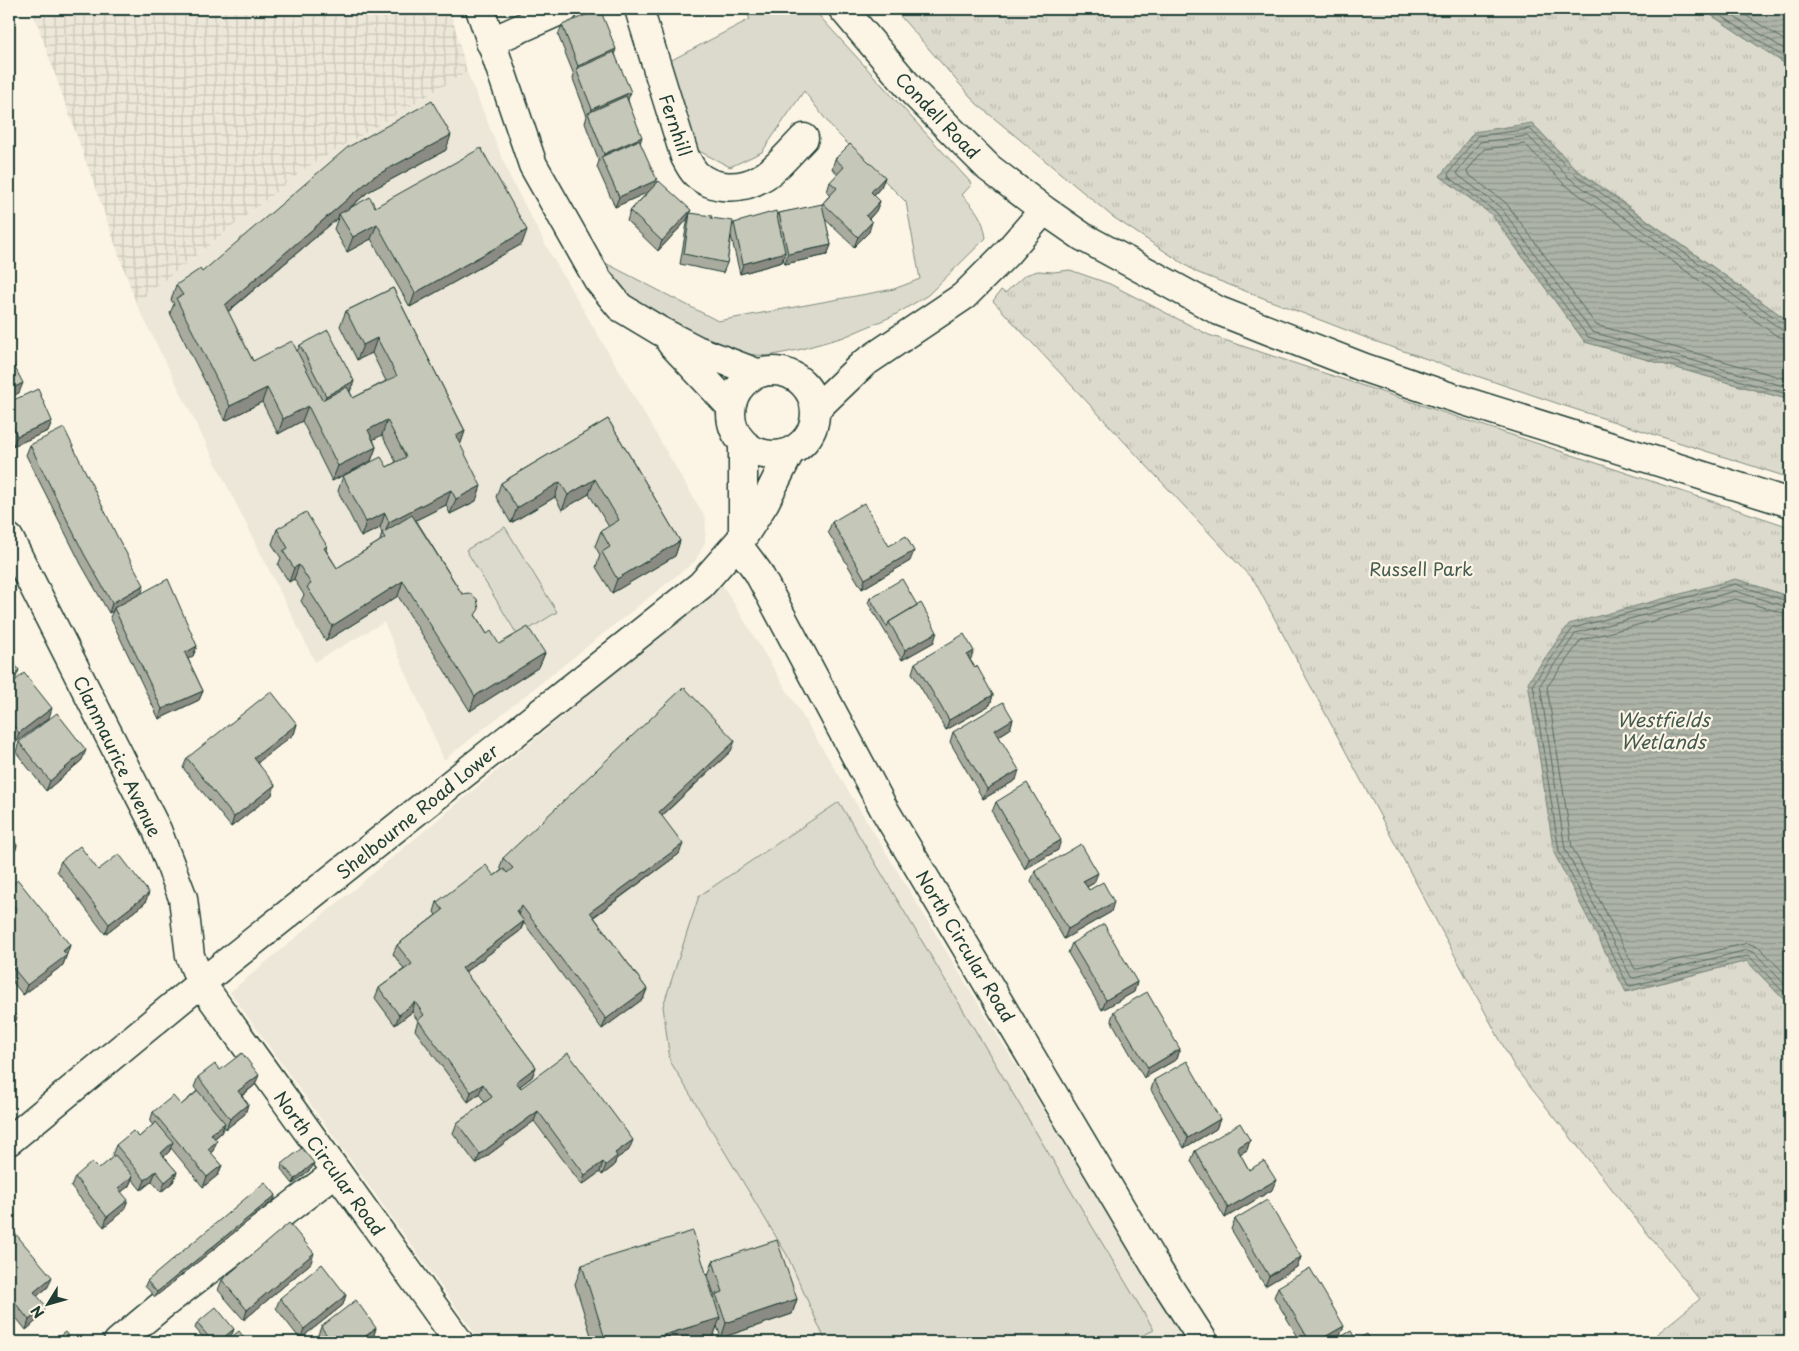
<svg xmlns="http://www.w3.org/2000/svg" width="1799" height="1351" font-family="'Playpen Sans',sans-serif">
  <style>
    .built { fill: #ece7d8 }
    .industrial { fill: url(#industrial-grid) }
    .grass { fill: #dcdacc; stroke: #7e8c80 }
    .park { fill: url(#park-tufts); stroke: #7e8c80 }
    .water { fill: url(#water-rules); stroke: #758479 }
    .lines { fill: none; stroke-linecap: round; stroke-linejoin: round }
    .shore { stroke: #586c62; stroke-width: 1 }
    .minor-casing { stroke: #1f3d34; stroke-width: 31 }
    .major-casing { stroke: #1f3d34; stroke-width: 31 }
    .minor { stroke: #fcf5e5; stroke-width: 28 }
    .major { stroke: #fcf5e5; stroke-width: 28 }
    .wall { fill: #a9ab9f; stroke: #1f3d34 }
    .shaded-wall { fill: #8a8b82; stroke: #1f3d34 }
    .building { fill: #c5c7b9; stroke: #1f3d34 }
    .labels { text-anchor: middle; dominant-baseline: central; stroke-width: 4.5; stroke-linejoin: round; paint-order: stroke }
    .street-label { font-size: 18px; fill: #1f3d34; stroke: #fcf5e5 }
    .park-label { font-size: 18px; fill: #455c52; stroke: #fcf5e5 }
    .water-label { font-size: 19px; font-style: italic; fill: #435a51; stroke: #fcf5e5 }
  </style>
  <defs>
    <pattern id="industrial-grid" width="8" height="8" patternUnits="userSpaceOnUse" patternTransform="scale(1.25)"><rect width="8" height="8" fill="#ece7d8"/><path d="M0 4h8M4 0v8" fill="none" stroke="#cac7ba"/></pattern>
    <pattern id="park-tufts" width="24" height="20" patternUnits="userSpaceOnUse" patternTransform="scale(1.25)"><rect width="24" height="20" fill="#dcdacc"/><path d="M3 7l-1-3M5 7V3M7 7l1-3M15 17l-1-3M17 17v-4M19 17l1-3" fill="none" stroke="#bcbcb0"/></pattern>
    <pattern id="water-rules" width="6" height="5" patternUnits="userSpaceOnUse" patternTransform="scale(1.25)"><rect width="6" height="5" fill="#aeb3a7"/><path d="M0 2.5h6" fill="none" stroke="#8d9389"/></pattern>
  </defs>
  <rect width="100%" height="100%" fill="#fcf5e5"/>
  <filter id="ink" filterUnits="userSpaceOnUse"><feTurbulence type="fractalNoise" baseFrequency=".02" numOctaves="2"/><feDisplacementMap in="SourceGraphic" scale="10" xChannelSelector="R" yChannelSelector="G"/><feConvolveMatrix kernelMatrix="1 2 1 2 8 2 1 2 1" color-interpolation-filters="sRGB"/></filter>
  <g filter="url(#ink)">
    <path class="built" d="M467 72 510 177 550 253 706 519 705 543 695 561 444 760 384 622 315 662 136 303 306 168Z
      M722 584 1185 1342H481L230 992Z"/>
    <path class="industrial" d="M32 9H450L467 72 306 168 136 303Z"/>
    <path class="grass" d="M744 9H813L972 184 962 195C976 210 983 217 986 238L928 295 893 316 844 337 798 350 768 356 745 354 718 346 604 282 588 254 718 321 894 289 920 279 906 202 833 129 804 91 762 152 730 167 697 150 666 63 750 19Z
      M505 527 557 612 518 636 466 550Z
      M839 802 1154 1330 1129 1342H826L787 1255 670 1061 663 1006 699 896Z"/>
    <path class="park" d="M894 9H1702L1790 67V322L1576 169 1532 123 1440 176 1492 215 1585 342 1790 400V478L1565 406 1377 342 1196 272 1113 217 977 104Z
      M1070 270 1110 284 1209 335 1790 527V597L1736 579 1626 992 1747 961 1790 1006V1342H1647L1700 1299 1515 1068 1255 582 993 301 1001 290 1005 293 1025 275 1038 271 1053 272Z"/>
    <path class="water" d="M1702 9H1790V67Z
      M1532 123 1576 170 1790 322V400L1585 342 1492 215 1440 176 1474 132Z
      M1736 579 1790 597V1006L1747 961 1626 992 1554 853 1528 682 1569 624Z"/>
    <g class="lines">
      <path class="shore" d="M1711 9 1790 61
        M1722 9 1790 53
        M1736 9 1790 44
        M1790 326 1785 325 1573 173 1530 129 1477 136 1448 174 1449 177 1496 212 1588 337 1790 395
        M1790 332 1782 330 1569 178 1528 136 1480 142 1457 172 1458 175 1501 208 1592 332 1790 388
        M1790 340 1777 336 1564 184 1525 144 1484 149 1467 171 1468 174 1506 203 1596 325 1790 380
        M1790 602 1735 584 1573 628 1533 684 1559 851 1628 985 1631 986 1747 956 1751 958 1790 999
        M1790 608 1735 591 1576 633 1540 685 1565 849 1631 977 1634 978 1747 950 1755 953 1790 990
        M1790 615 1735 599 1581 640 1547 687 1572 847 1635 969H1638L1748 943 1760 948 1790 979"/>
      <g class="minor-casing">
        <path id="minor" d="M480 9 533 165 598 280 620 307 660 331 697 350 757 373
          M639 9 685 157C688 162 691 169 696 174 713 190 742 190 761 178 775 171 792 150 804 138
          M490 42 564 9
          M671 343 731 407
          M9 538 157 830 183 898 190 956 201 983 459 1342
          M738 545 758 572 884 809 1159 1272 1204 1342
          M118 1342 160 1307 336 1172"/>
      </g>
      <g class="major-casing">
        <path id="major" d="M843 9 914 93 989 168 1044 210 1083 237 1219 311 1365 368 1445 395 1790 503
          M731 413a42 42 0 1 1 84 0a42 42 0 1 1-84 0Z
          M816 409 863 364 964 296 1006 254 1044 210
          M743 443V537
          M9 1141 201 983 701 585 743 537 765 502 790 452"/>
      </g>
      <use href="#minor" class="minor"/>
      <use href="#major" class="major"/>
    </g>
    <path class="wall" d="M562 25 615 53 640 143 655 185 687 220 658 251 627 221 630 211 648 192 615 207 597 167 599 161 585 123 587 116 573 79 574 75 558 35Z
      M446 150 368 192 350 208 375 207 522 244 410 307 371 239 347 252 334 229 338 218 228 312 253 361 297 352 300 345 354 381 350 392 353 398 386 381 372 353 357 360 340 326 346 311 393 288 465 431 460 445 476 501 450 514 446 505 416 520 487 634 499 644 545 653 539 667 470 711 398 596 326 641 301 601 304 595 294 579 289 582 278 565 281 558 272 544 277 529 327 546 326 550 337 568 380 541 382 533 380 528 361 537 338 491 343 476 387 467 396 462 382 435 373 439 376 447 371 461 332 481 302 421 278 434 262 402 225 421 170 313 174 304 171 300 176 285Z
      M835 159 885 177 881 187 874 195 880 201 876 211 869 219V232L854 247 825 219 831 245 827 255 785 264 783 258 782 262 740 274 731 236 727 263 723 273 680 264 687 223 690 213 711 218 732 227 734 223 777 218 779 213 822 205 823 203 830 195 827 192 830 182 838 174 832 169Z
      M9 402 52 421 48 431 13 446 9 435Z
      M608 419 680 541 675 556 612 593 596 567 600 555 595 546 601 531 609 527 589 494 562 510 555 497 511 523 496 497 501 483Z
      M30 445 141 593 197 646 193 656 188 659 203 691 199 700 159 719 110 617 113 611 109 613 81 564 26 455Z
      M832 522 889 546 910 561 862 589 828 532Z
      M870 598 934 642 902 660 868 603Z
      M971 661 993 695 990 705 946 730 912 673 915 663Z
      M9 686 49 718 15 743 9 735Z
      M1013 719 1010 729 999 736 1016 780 983 799 950 742 953 732Z
      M297 724 294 734 258 762 272 795 231 827 183 768 187 758Z
      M19 742 82 760 46 791 16 752Z
      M731 751 662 816 679 854 594 917 647 989 643 999 602 1029 524 923 520 931 465 972 536 1067 532 1077 520 1086 521 1088 629 1150 616 1159 614 1166 602 1175 600 1172 582 1185 534 1121 476 1164 453 1133 457 1123 485 1102 479 1094 468 1102 415 1030 418 1021 412 1012 395 1025 375 998 379 988 404 969 393 954 397 945 436 915 434 912 437 902 494 876 502 870 500 868 503 858Z
      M996 802 1058 850 1025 869 992 812Z
      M61 861 98 870 145 903 105 934 57 871Z
      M1035 871 1094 883 1087 887 1089 890 1111 912 1064 939 1031 881Z
      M9 887 70 945 63 965 23 995 9 977V916H10L9 915Z
      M1072 943 1137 982 1134 992 1102 1010 1068 953Z
      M1114 1011 1180 1049 1177 1059 1144 1078 1111 1020Z
      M220 1070 255 1085 242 1096 248 1104 245 1114 226 1129 224 1126 221 1133 214 1139 213 1151 211 1153 222 1165 218 1175 203 1187 171 1148 169 1152 164 1157 177 1172 173 1182 161 1192 152 1181 141 1190 132 1179 129 1186 121 1192 124 1210 104 1227 71 1187 75 1177 99 1169 114 1157 112 1155 116 1145 139 1137 153 1125 150 1122 153 1112 181 1105 197 1091 194 1087 198 1077Z
      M1154 1080 1220 1119 1216 1129 1184 1148 1151 1090Z
      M1250 1140 1247 1150 1240 1154 1249 1170 1272 1190 1225 1218 1191 1161 1195 1151Z
      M282 1164 312 1168 293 1184 281 1169Z
      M276 1195 274 1200 155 1297 145 1286 147 1281Z
      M1235 1219 1301 1257 1297 1267 1265 1286 1231 1229Z
      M9 1237 48 1287 37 1296 42 1316 26 1330 9 1309Z
      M713 1261 797 1299 792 1314 721 1338 717 1326 713 1337 697 1342H593L575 1284 582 1265 714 1300 715 1297 708 1276Z
      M311 1263 244 1320 218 1290 222 1280Z
      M1278 1287 1340 1336 1330 1342H1301L1274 1297Z
      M280 1298 343 1305 300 1339 276 1308Z
      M197 1323 234 1329 232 1334 222 1342H207L195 1328Z
      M321 1327 376 1328 373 1338 366 1342H321L317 1337Z"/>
    <path class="shaded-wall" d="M616 49 613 59 577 70 578 66Z
      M631 92 627 102 590 117 592 109Z
      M451 135 446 150 368 192 340 216 339 214 338 218 219 319 225 305 373 177Z
      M642 137 639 147 602 159 604 154Z
      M885 177 881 187 867 202 871 192Z
      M657 180 653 190 615 207 619 197Z
      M880 201 876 211 862 226 866 216Z
      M691 210 687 220 658 251 662 241Z
      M872 222 869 232 854 247 858 237Z
      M377 224 371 239 347 252 353 237Z
      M527 230 522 244 410 307 415 293Z
      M831 245 827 255 785 264 788 254Z
      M785 252 782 262 740 274 743 264Z
      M377 338 372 353 357 360 363 345Z
      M354 381 350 391 322 405 326 396Z
      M23 383 19 393 9 398V390Z
      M267 388 262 402 225 421 230 406Z
      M308 406 302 421 278 434 283 419Z
      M387 420 382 435 363 445 368 430Z
      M52 421 48 431 13 446 17 436Z
      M465 431 460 446 456 436Z
      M376 447 371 461 332 481 338 466Z
      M595 479 589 494 562 510 568 495Z
      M560 482 555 497 511 523 517 508Z
      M481 486 476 501 450 514 456 499Z
      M451 490 446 505 384 536 389 522Z
      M385 513 380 528 361 537 366 522Z
      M680 541 675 556 612 593 617 579Z
      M914 551 910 561 862 589 865 579Z
      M299 565 294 579 289 582 294 568Z
      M403 581 398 596 326 641 332 626Z
      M144 585 141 595 114 608 113 611 109 613 112 603Z
      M937 632 934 642 902 660 905 650Z
      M197 646 193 656 182 663 185 653Z
      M974 651 970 661 967 655Z
      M545 653 539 667 470 711 475 696Z
      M19 670 15 680 9 685V678Z
      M203 691 199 700 159 719 162 709Z
      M993 695 990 705 946 730 949 720Z
      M52 708 49 718 15 743 19 733Z
      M1013 719 1010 729 992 740 995 730Z
      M297 724 294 734 251 768 254 758Z
      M735 741 731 751 655 822 659 812Z
      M86 750 82 760 46 791 50 781Z
      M1019 770 1016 780 983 799 987 789Z
      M275 785 272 795 231 827 234 817Z
      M1061 840 1058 850 1025 869 1029 859Z
      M683 844 679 854 586 922 590 912Z
      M17 845 16 850 9 855V852Z
      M1098 873 1094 883 1080 891 1083 881Z
      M149 893 145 903 105 934 109 924Z
      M1114 902 1111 912 1064 939 1068 929Z
      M522 906 519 916 516 911Z
      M524 921 520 931 458 977 462 968Z
      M70 945 63 965 23 995 27 985Z
      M1137 982 1134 992 1102 1010 1106 1000Z
      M647 989 643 999 602 1029 606 1019Z
      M415 1002 412 1012 395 1025 399 1015Z
      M17 1018 13 1028 9 1032V1025Z
      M1180 1049 1177 1059 1144 1078 1148 1068Z
      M536 1067 532 1077 512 1092 516 1082Z
      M259 1075 255 1085 234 1101 238 1091Z
      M483 1084 479 1094 468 1102 471 1092Z
      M248 1104 245 1114 226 1129 230 1119Z
      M538 1111 534 1121 476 1164 480 1154Z
      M1220 1119 1216 1129 1184 1148 1188 1138Z
      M225 1123 221 1133 207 1144 211 1134Z
      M633 1140 629 1150 616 1159 614 1166 602 1175 606 1165 615 1153Z
      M1250 1140 1247 1150 1233 1158 1237 1148Z
      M217 1141 213 1151 204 1158 208 1149Z
      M173 1142 169 1152 157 1163 161 1153Z
      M603 1162 600 1172 582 1185 585 1175Z
      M314 1163 312 1168 293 1184 295 1179Z
      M222 1165 218 1175 203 1187 207 1177Z
      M156 1171 152 1181 141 1190 145 1180Z
      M177 1172 173 1182 161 1192 165 1182Z
      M133 1176 129 1186 114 1198 118 1188Z
      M1276 1180 1272 1190 1225 1218 1228 1208Z
      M276 1195 274 1200 155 1297 157 1292Z
      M128 1200 124 1210 104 1227 107 1217Z
      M314 1253 311 1263 244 1320 247 1310Z
      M1301 1257 1297 1267 1265 1286 1269 1276Z
      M52 1277 48 1287 30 1302 34 1292Z
      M346 1295 343 1305 300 1339 304 1329Z
      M797 1299 792 1314 721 1338 726 1323Z
      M46 1306 42 1316 26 1330 29 1320Z
      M720 1318 713 1337 697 1342H641Z
      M1344 1326 1340 1336 1330 1342H1316Z
      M376 1328 373 1338 366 1342H358Z
      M234 1329 232 1334 222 1342H218Z"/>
    <path class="building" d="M600 9 616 49 578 66 562 25Z
      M614 52 631 92 592 109 576 69Z
      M626 96 642 137 604 154 588 113Z
      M432 101 451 135 373 177 225 305 253 361 292 341 322 400 347 387 353 398 397 376 377 338 363 345 346 311 393 288 465 431 456 436 481 486 456 499 451 490 389 522 385 513 366 522 343 476 381 457 387 467 406 457 387 420 368 430 376 447 338 466 308 406 283 419 267 388 230 406 176 298 183 295 176 285 200 269 202 272 348 147Z
      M639 140 657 180 619 197 601 157Z
      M850 144 885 177 871 192 880 201 866 216 872 222 858 237 823 203 837 188 830 182 844 167 835 159Z
      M481 148 527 230 415 293 377 224 353 237 339 214 370 197 375 207Z
      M659 181 691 210 662 241 630 211Z
      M822 204 831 245 788 254 779 213Z
      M776 211 785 252 743 264 734 223Z
      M690 213 712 216 711 218 733 221 727 263 684 254Z
      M328 330 354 381 326 396 300 345Z
      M9 356 23 383 9 390Z
      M38 389 52 421 17 436 9 417V402Z
      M608 419 680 541 617 579 602 552 610 547 601 531 619 520 595 479 568 495 560 482 517 508 501 483Z
      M64 428 118 538 144 585 112 603 84 554 30 445Z
      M864 503 889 546 906 536 914 551 865 579 832 522Z
      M306 512 327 546 324 548 337 568 385 538 382 533 412 515 462 594 469 593 477 599 479 609 475 615 487 634 491 631 499 644 528 627 545 653 475 696 403 581 332 626 307 587 311 584 299 565 294 568 283 551 288 548 277 529Z
      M168 579 197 646 185 653 203 691 162 709 114 608Z
      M902 579 917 605 889 622 887 627 870 598Z
      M921 603 937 632 905 650 889 622Z
      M964 634 974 651 967 655 974 667 977 666 993 695 949 720 915 663Z
      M9 656 19 670 9 678Z
      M24 673 52 708 19 733 9 720V686Z
      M684 687 735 741 659 812 683 844 590 912 647 989 606 1019 522 906 516 911 524 921 462 968 536 1067 516 1082 521 1088 568 1053 633 1140 615 1153 617 1156 606 1165 603 1162 585 1175 538 1111 480 1154 457 1123 492 1097 483 1084 471 1092 418 1020 424 1015 415 1002 399 1015 379 988 412 964 397 945 443 910 437 902 486 865 494 876 504 869 507 873 513 868 503 858Z
      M271 691 297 724 254 758 275 785 234 817 187 758Z
      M1003 702 1013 719 995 730 1019 770 987 789 953 732Z
      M57 713 86 750 50 781 19 742Z
      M1027 783 1061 840 1029 859 996 802Z
      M9 834 17 845 9 852Z
      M1081 844 1098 873 1083 881 1089 890 1103 882 1114 902 1068 929 1035 871Z
      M80 846 98 870 119 854 149 893 109 924 61 861Z
      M18 880 70 945 63 951 67 955 27 985 9 963V916L17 910 9 900V887Z
      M1104 924 1137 982 1106 1000 1072 943Z
      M1147 992 1180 1049 1148 1068 1114 1011Z
      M9 1008 17 1018 9 1025Z
      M242 1053 259 1075 238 1091 248 1104 230 1119 198 1077 215 1064 220 1070Z
      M1187 1061 1220 1119 1188 1138 1154 1080Z
      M198 1091 225 1123 211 1134 217 1141 208 1149 222 1165 207 1177 153 1112 173 1096 181 1105Z
      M156 1122 173 1142 161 1153 177 1172 165 1182 156 1171 145 1180 116 1145 133 1131 139 1137Z
      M1240 1123 1250 1140 1237 1148 1249 1170 1264 1161 1276 1180 1228 1208 1195 1151Z
      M302 1148 314 1163 295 1179 282 1164Z
      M115 1155 133 1176 118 1188 128 1200 107 1217 75 1177 92 1162 99 1169Z
      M265 1182 276 1195 157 1292 147 1281Z
      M1267 1200 1301 1257 1269 1276 1235 1219Z
      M289 1223 314 1253 247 1310 222 1280Z
      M693 1231 720 1318 641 1342H606L582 1265Z
      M14 1232 52 1277 34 1292 46 1306 29 1320 9 1295V1237Z
      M777 1240 797 1299 726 1323 716 1294 723 1292 713 1261Z
      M322 1264 346 1295 304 1329 280 1298Z
      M1310 1268 1344 1326 1316 1342H1310L1278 1287Z
      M356 1300 376 1328 358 1342H332L321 1327Z
      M216 1307 234 1329 218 1342H213L197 1323Z
      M239 1331 247 1342H225Z
      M1351 1331 1356 1340 1367 1334 1372 1342H1332Z
      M65 1332 73 1342H52Z
      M147 1336 152 1342H139Z"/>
  </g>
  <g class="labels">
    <g class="street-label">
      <text transform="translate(938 115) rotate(46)">Condell Road</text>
      <text transform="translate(676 125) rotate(71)">Fernhill</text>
      <text transform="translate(118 756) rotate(64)">Clanmaurice Avenue</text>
      <text transform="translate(417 811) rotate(-39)">Shelbourne Road Lower</text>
      <text transform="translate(966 946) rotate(59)">North Circular Road</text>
      <text transform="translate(330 1163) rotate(54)">North Circular Road</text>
    </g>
    <g class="park-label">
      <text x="1421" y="568">Russell Park</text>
    </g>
    <g class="water-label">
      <text x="1663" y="719">Westfields<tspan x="1663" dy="22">Wetlands</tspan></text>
    </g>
  </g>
  <rect width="1799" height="1351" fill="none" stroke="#fcf5e5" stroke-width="30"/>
  <rect x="15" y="15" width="1769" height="1321" fill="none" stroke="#1f3d34" stroke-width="2" filter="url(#ink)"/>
  <g transform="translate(48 1304) rotate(233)" stroke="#fcf5e5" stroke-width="4" paint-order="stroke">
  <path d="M0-4L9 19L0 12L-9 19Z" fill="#1f3d34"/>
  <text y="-8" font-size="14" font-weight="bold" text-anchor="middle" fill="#1f3d34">N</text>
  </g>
</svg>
